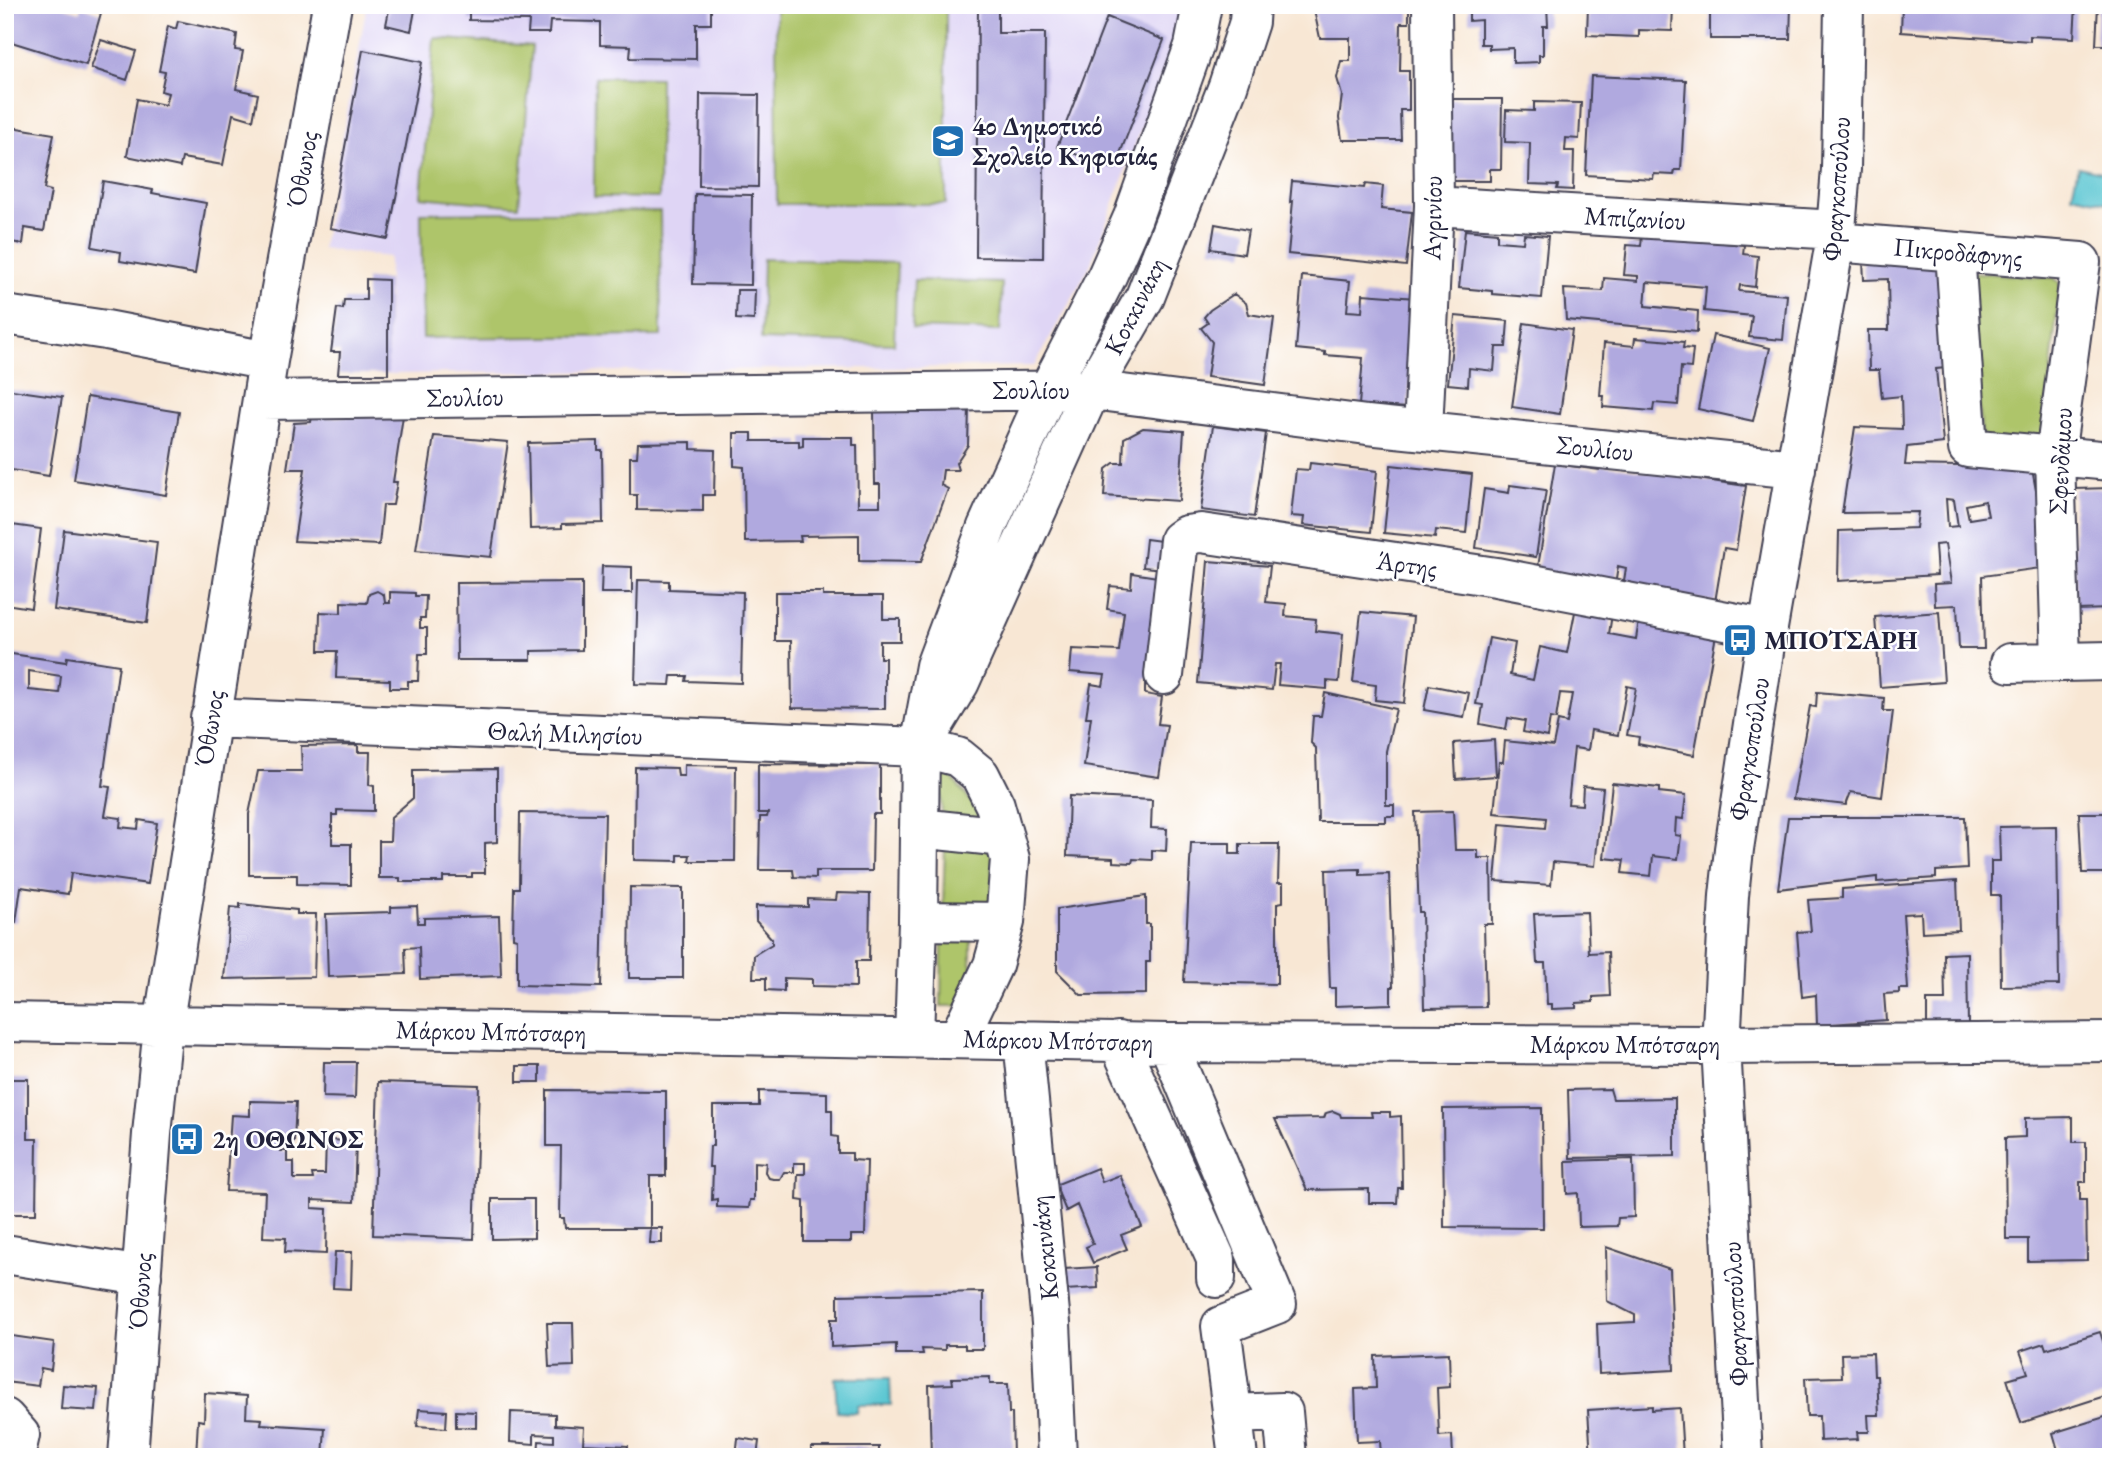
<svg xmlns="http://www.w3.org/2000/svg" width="2116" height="1462" font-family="'EB Garamond',serif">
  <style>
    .built { fill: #dfd5f5 }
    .green { fill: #aec56a; stroke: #687452; stroke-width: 2 }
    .water { fill: #5ac6d2; stroke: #3e7486; stroke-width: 2 }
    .building { fill: #b0a9df; fill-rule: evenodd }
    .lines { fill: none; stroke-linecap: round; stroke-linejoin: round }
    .minor-casing { stroke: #424052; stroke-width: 42 }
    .minor { stroke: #fff; stroke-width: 38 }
    .labels { text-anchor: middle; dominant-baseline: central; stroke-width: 5; stroke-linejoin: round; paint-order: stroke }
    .poi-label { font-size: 26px; font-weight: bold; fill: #22223b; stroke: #fff; text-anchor: start }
    .street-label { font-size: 26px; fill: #22223b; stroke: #fff }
  </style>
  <rect width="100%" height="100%" fill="#fff"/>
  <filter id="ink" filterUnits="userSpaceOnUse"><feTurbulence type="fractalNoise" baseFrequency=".0143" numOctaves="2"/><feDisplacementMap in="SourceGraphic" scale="14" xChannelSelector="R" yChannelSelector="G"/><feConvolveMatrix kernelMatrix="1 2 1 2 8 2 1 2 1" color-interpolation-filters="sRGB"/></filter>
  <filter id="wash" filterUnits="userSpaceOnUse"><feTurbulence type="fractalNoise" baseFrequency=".00686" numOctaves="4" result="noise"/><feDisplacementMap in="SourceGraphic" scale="28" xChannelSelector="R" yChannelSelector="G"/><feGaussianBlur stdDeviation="1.57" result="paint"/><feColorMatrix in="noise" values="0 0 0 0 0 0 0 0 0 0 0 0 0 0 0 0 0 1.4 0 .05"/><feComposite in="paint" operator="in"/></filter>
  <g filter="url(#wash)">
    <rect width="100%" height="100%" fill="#f8e7d4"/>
    <path class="built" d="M367 5H1188L1089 268 1034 366 388 374 389 257 322 249Z"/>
    <path class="green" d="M776 5H946V204H777Z
      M434 38 532 46 519 206 421 197Z
      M595 77 660 78 659 198 594 197Z
      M660 211 661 336 423 338 421 213Z
      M763 259 897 263 894 344 761 340Z
      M1968 272 2054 278 2060 283 2043 443 1982 439Z
      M914 280 1002 283 1000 331 912 328Z
      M940 763 986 820 942 817Z
      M945 845 993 846 992 908 943 906Z
      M942 932H971V1006H941Z"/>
    <path class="water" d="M2078 167 2111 174V203L2072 195Z
      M835 1378H890L891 1405H858L857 1413 837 1412Z"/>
    <g id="blocks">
      <path class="building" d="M5 5H57L80 12 81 6 101 13 86 65 5 40Z
        M390 5H416L411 31 386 25Z
        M469 5H711V24H696V59L630 58 631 46 600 45V22L550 21 549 33H528L529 21 469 20Z
        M978 5H998V33H1045L1043 258 976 257Z
        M1315 5H1409V23H1401L1400 71H1409V110H1400L1401 140H1342L1339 118 1342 95 1337 78 1341 61H1350V38H1320L1314 10Z
        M1469 5H1547L1548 26H1543V55H1539V62L1513 63V48L1489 49V44H1481V20L1469 21Z
        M1588 5H1673L1672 31 1639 30V37L1587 35Z
        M1710 5H1791L1790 39H1710Z
        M1902 5H2076L2074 38 2030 36V41L1901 32Z
        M2098 5H2111V45H2096Z
        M1107 17 1164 40 1114 169 1057 147Z
        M178 21 237 34 235 50 243 51 236 89 258 94 253 120 233 114 223 165 182 158 180 167 127 156 137 99 165 105 168 93 161 91 165 72 159 71 168 26 176 29Z
        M101 40 136 51 127 80 91 68Z
        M363 50 422 62 388 239 330 228Z
        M1591 76 1686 80 1681 170H1675L1674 175 1654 174 1653 179 1586 175Z
        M700 94 759 95 758 187 699 186Z
        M1446 99H1502L1501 169H1490V181H1446Z
        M1534 102 1581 103 1579 139 1566 138 1565 151H1574L1573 190 1557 189 1558 185 1529 184 1530 143 1505 142 1506 110 1534 111Z
        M5 126 54 134 44 189 51 191 44 231 25 228 23 244 5 241Z
        M103 181 153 190 152 193 206 203 195 274 120 261 121 252 92 247Z
        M1292 181 1364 188 1365 184 1383 186 1381 209 1412 212 1406 266 1288 254 1293 201 1290 202Z
        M695 194 752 195 751 285 693 284Z
        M1215 224 1248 230 1244 254 1211 249Z
        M1465 230 1497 233V241L1523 243 1524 234 1548 236 1542 298 1492 294V291L1459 288Z
        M1642 235 1744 245 1743 254 1758 256 1755 287 1740 285 1739 291 1787 295 1783 340 1749 337 1752 316 1704 311 1706 287 1647 282 1645 306 1698 311 1697 332 1566 320 1564 289 1603 291 1604 278 1638 281V276L1624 275 1627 245 1641 246Z
        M1944 257 1946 368 1936 369 1943 443 1907 447 1905 465 1959 466 1993 462 2032 469 2041 518V568L1982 576 1984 649H1959L1957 605 1935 606 1934 584 1951 583 1945 544 1935 545 1937 575 1838 581 1839 531 1916 528 1918 512 1842 513 1855 427 1902 429 1901 396 1882 398 1879 370H1869L1868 330H1889L1888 279 1864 280 1863 260ZM1946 499 1954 500 1958 526 1948 527ZM1985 501 1988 516 1969 519 1966 505Z
        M1302 276 1350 281 1347 311 1362 312 1363 294 1416 298 1408 408 1359 405 1363 358 1325 355V352L1296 349Z
        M366 279 388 280V374H338L340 352H331L337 308 343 309 344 300H366Z
        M737 290H755L754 320 736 319Z
        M1234 294 1246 303 1249 314 1274 318 1265 385 1207 377 1212 342 1201 328 1208 323 1204 317 1210 310Z
        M1455 316 1508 321 1506 347H1496L1494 371 1469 368 1468 386 1448 384Z
        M1524 323 1572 330 1560 414 1512 407Z
        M1713 335 1770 348 1753 421 1698 409Z
        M1635 338 1684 342 1683 348 1693 349 1691 368 1681 367 1678 405 1654 403 1653 411 1603 407 1604 396H1600L1604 343 1634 346Z
        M5 389 62 397 49 476 5 469Z
        M87 397 179 412 166 495 74 480Z
        M969 407 968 445 956 463 958 470H943L941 485 948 489 921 562 859 561V535L800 536 801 541 745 542 744 467 734 466V433H752V441H799V447L803 446V437H853V445H857L858 506H880V484H875L874 408Z
        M403 416 393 482H397L393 505H383L379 545 294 541 305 469H287L294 423 311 422 312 417Z
        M1213 426 1266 433 1254 517 1201 510Z
        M1143 428 1184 431 1179 501 1104 496 1106 469 1114 463H1123L1124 438Z
        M434 436 508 442 491 557 416 550Z
        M598 441V450H602L603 523 562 524V528L530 529 528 443Z
        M691 442V449L715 450 714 495H703V511L637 510V495H630V457H637L638 443Z
        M1310 463 1377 471 1371 532 1303 525 1304 517 1291 516 1296 469 1309 470Z
        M1555 464 1599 470 1601 465 1746 486 1736 550 1724 548 1715 602 1623 587 1626 568 1618 566 1615 586 1537 573Z
        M1391 465 1472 474 1466 533 1436 530 1435 538 1384 533Z
        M1510 485 1546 490 1536 557 1476 548 1484 489 1509 493Z
        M2111 488V609L2076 610 2074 489Z
        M5 524 41 529 31 608 5 604Z
        M64 530 157 542 147 623 54 610Z
        M1146 539 1169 542 1165 569 1143 567Z
        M1208 561 1270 566 1266 602 1286 604 1285 616 1316 619 1315 631 1343 634 1339 682 1327 681V689L1278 685 1280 664H1275L1272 690 1198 683Z
        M602 566 632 567V593H601Z
        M1132 573 1164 578 1152 679 1145 678V694L1162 697 1158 724 1167 725 1159 777 1084 766 1091 717H1086L1091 684 1103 686 1105 675 1070 672 1072 649 1119 651 1124 612 1107 609 1110 586 1131 588Z
        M638 580 669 581V589L743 592 741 683 686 681 687 676H671L670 685 635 684Z
        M582 582V650L531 651V660H457L456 583Z
        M377 591 384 595 385 603H390V592L415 593V596H426L425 618H420V628H427V654H419L418 681H408V688H390V680L336 678 337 651H319L320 612 341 613V602L367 603 369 594Z
        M775 592H823V596H883V619H900V641H880V658H885V709L792 708 791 641H775Z
        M1576 607 1612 614 1609 634 1636 639 1639 621 1716 635 1694 755 1638 744 1639 737 1627 735 1636 688 1627 686 1618 735 1591 730 1588 750 1574 748 1568 804 1582 805 1583 786 1603 788 1595 866 1553 862 1551 885 1495 881 1500 824 1545 828 1546 818 1494 813 1499 762H1503L1505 741 1553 746 1558 721 1567 723 1572 694 1560 693 1556 719 1550 718 1547 737 1523 732 1525 721 1508 718 1506 729 1480 724 1483 705 1476 704 1489 638 1515 643 1510 675 1533 680 1540 647 1567 653Z
        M1361 612 1413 617 1404 703 1375 700 1376 685 1353 682Z
        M1939 612 1944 682 1880 687 1875 617Z
        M5 653 66 662 67 657 119 665 102 786 110 787 105 816 121 818 120 827 138 829 139 820 157 823 148 884 71 873 68 894 21 887 16 922 5 920ZM29 671 61 676 59 693 29 690Z
        M1429 685 1469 693 1464 717 1424 710Z
        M1817 692 1884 698 1883 711H1893L1882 797 1851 792 1846 805 1793 799 1810 706 1816 707Z
        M1325 693 1396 709 1386 751V805H1394V816H1386V822H1318L1316 748 1311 743 1313 716H1321Z
        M1494 740 1496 776 1456 779 1454 743Z
        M358 745V752H370L369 785 374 786V811L337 810V815H332V844H351V885L297 884V875H249V814L258 771H302L301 746Z
        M758 764 880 765V814H873L872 871H816V878L794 877 793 870H759L760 817H767L768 813H758Z
        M684 765 736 766 735 861H689L690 855H678V861L634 860 635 767 677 768 678 776H684Z
        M497 769V842L485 843V873H472V877H443V882H400V878H379V841H390L391 817 413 798V770Z
        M1612 783 1659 788V792L1686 795 1683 819 1676 818 1675 835 1681 836 1678 859 1653 856 1651 876 1622 873 1624 860 1604 858Z
        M1069 796 1152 800 1151 828 1167 829 1166 851 1152 850V860L1133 859 1132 863 1113 862V858L1067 856Z
        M1453 811 1455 850H1478V858H1491L1492 924H1484L1486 1007 1424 1008 1422 912H1419L1415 812Z
        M520 813 605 814 601 987 517 985V939L513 938 514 888H519Z
        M2079 813H2110L2111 873H2082Z
        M1788 817H1965L1967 869 1936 871V878L1877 882V877L1778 889Z
        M2057 826 2059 985 2001 986 2000 895H1991V861H2000L1999 827Z
        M1191 843H1230V854H1240V844H1279L1278 883H1283V902L1277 903V984L1184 982Z
        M1360 869V875L1389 874 1393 987H1391V1004L1335 1006V988H1330L1326 870Z
        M1957 881 1959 930 1922 932 1921 913 1903 914 1908 989H1899V993L1884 994 1886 1020 1817 1025 1816 995 1802 997 1797 932 1811 931 1808 900 1842 898V889Z
        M630 887 683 888V978H629Z
        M837 893 870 894 869 961H856V987L812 986V979L784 978V991L766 990V978H753L754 955 772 944V939L756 921V906L808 907V899L836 900Z
        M1146 896V924H1150V962H1146V994L1081 995 1057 971V909Z
        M240 904 297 910V914H316L314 977 224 979 230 907 240 908Z
        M417 906 418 923H424V918L499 916 501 976 420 979 419 947 405 948 406 974 328 977 326 914 391 912V907Z
        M1587 912 1589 953 1608 952 1610 996 1593 997V1002L1576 1003V1008L1552 1009V1004H1547L1545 963H1537L1534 914Z
        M1967 953 1968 1026 1927 1027V1000H1945L1944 954Z
        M324 1062H356L355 1098 323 1097Z
        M517 1066H540V1082H517Z
        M5 1079H28V1139H37L36 1214H5Z
        M378 1082 479 1085 474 1239 373 1235Z
        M1610 1089 1613 1099 1675 1098V1156L1570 1158 1568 1090Z
        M547 1090 666 1091V1176H650V1228H662V1243H649L650 1228H565L564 1218H560L561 1146H547Z
        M759 1091 827 1093V1110H832V1136L838 1137V1153H852V1160L867 1161 865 1235H851V1242H804V1201L797 1200 798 1174H805V1163H794V1172H784L780 1179H773L769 1178 765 1172 766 1163 754 1162V1200H750L749 1208 717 1207V1199L712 1200 713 1167H709L710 1146H713V1106H759Z
        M250 1101 296 1102 294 1141 281 1140V1151H287V1162H294V1179H313L312 1174H325L326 1140 356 1141 354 1202 312 1200V1208L327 1209 326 1254 285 1252 286 1238 263 1237 265 1192 226 1191 231 1115 250 1116Z
        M1542 1108 1543 1228 1444 1227 1443 1109Z
        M1333 1111 1340 1114 1341 1117H1372L1371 1112H1390V1117L1401 1116 1402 1188H1398L1397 1203H1369V1189L1307 1190 1275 1119 1324 1118 1326 1113Z
        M2073 1117V1142H2086V1182H2080V1200H2086L2087 1260 2028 1261V1239H2006L2005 1138 2025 1137V1118Z
        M1633 1159 1634 1217 1618 1218 1617 1226 1579 1227 1578 1193 1567 1194 1566 1161Z
        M1097 1168 1102 1182 1120 1175 1142 1227 1121 1235 1127 1249 1093 1263 1086 1247 1093 1244 1077 1205 1066 1211 1055 1185Z
        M492 1199H534V1238L492 1239Z
        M1606 1247 1670 1269 1674 1370 1599 1374 1597 1324 1635 1322V1315L1607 1301Z
        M335 1252H352L351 1289 333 1288Z
        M1097 1267 1098 1288 1065 1290 1064 1269Z
        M983 1292V1349H965V1345H945V1350L922 1349 923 1354H896V1344L831 1347V1319H838V1295Z
        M547 1323H573L574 1366 549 1367Z
        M2100 1332 2111 1365V1373L2107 1374 2111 1394 2021 1423 2007 1379 2028 1373 2020 1351 2044 1343 2046 1349Z
        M5 1335 54 1342 51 1370 41 1368 38 1386 5 1382Z
        M1449 1353 1450 1387 1437 1388 1439 1436 1452 1435 1453 1457H1381L1380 1441 1357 1442 1355 1389 1376 1388 1375 1356Z
        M1873 1353 1874 1376H1877L1879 1415H1868L1869 1432H1857L1858 1439 1820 1441 1819 1416H1807L1805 1378 1842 1377 1841 1354Z
        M990 1377V1384H1008L1009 1413H1012L1013 1457H931L929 1385 953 1384 952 1378Z
        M63 1385 98 1388 96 1411 61 1409Z
        M205 1393 247 1396 246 1418 262 1419 261 1424 325 1428 323 1457H196L198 1420 204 1421Z
        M1652 1406V1410L1680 1408 1683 1457H1591L1588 1410Z
        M419 1409 447 1411 446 1428 417 1426Z
        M456 1411 476 1412V1428L456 1427Z
        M511 1412 555 1414V1425L584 1427 583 1444 628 1446V1457H538L539 1441 554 1442V1435L534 1434V1444L510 1442Z
        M2111 1415V1457H2103L2102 1451 2083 1457H2060L2053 1433Z
        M738 1438 759 1441 757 1457H736Z
        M811 1447H879V1457H811Z"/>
    </g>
  </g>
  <g filter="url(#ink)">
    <use href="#blocks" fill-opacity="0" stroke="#424052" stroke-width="2"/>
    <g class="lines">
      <g class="minor-casing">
        <path id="minor" d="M1434 206 1836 230
          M1835 242 2081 262 2055 456 2061 662
          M1955 252 1968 448 2111 461
          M5 315 106 330 268 361
          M262 400 1091 390 1367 425 1796 469
          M1423 430 1434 206 1432 5
          M2010 663 2111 661
          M1164 675 1179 540 1186 535 1201 533 1496 577 1768 629
          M210 718 920 747 958 757 980 775 995 805 1010 859 1005 922 993 965 958 1039
          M932 728 960 682 1091 390 1145 297 1228 86 1249 22 1250 5
          M919 828 1004 837
          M918 921 1005 922
          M5 1022 1168 1043 1721 1045 2111 1042
          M914 1037 918 921 920 747 935 666 987 527 1049 389 1107 276 1133 217 1194 46 1202 5
          M1023 1040 1051 1323 1057 1457
          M1118 1041 1216 1259V1278
          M1168 1043 1277 1304 1221 1326 1238 1457
          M5 1254 142 1276
          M1232 1414 1283 1412 1287 1457
          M5 1418 20 1435 15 1457
          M128 1457 152 1134 163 1027 268 361 332 5
          M1743 1457 1721 1045 1729 896 1734 849 1765 645 1835 242 1841 169 1844 5"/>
      </g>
      <use href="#minor" class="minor"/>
    </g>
  </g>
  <defs>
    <g id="school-square" transform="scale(1.75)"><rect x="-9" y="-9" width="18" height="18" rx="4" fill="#1f6fb2" stroke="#fff"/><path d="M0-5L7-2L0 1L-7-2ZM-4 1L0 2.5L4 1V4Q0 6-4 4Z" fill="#fff"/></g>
    <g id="bus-square" transform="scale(1.75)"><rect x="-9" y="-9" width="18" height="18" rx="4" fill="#1f6fb2" stroke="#fff"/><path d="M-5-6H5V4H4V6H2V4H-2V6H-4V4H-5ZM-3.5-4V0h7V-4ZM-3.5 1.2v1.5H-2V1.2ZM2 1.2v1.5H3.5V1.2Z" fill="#fff"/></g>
  </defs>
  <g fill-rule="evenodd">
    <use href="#school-square" x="948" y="141"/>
    <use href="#bus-square" x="1740" y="640"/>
    <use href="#bus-square" x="187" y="1139"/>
  </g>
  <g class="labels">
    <g class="poi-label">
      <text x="972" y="126">4ο Δημοτικό<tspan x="972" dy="30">Σχολείο Κηφισιάς</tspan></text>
      <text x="1764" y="640">ΜΠΟΤΣΑΡΗ</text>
      <text x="212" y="1139">2η ΟΘΩΝΟΣ</text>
    </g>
    <g class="street-label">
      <text transform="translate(302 169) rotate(-80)">Όθωνος</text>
      <text transform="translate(1836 189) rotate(-86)">Φραγκοπούλου</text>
      <text transform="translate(1432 218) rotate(-89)">Αγρινίου</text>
      <text transform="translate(1635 218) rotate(3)">Μπιζανίου</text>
      <text transform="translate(1958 252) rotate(5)">Πικροδάφνης</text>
      <text transform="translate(1135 306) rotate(-63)">Κοκκινάκη</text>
      <text x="1031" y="390">Σουλίου</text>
      <text transform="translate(465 397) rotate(-1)">Σουλίου</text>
      <text transform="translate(1595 448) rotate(6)">Σουλίου</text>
      <text transform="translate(2060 461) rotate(-87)">Σφενδάμου</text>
      <text transform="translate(1407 564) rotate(8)">Άρτης</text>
      <text transform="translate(209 728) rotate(-81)">Όθωνος</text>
      <text transform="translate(565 733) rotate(2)">Θαλή Μιλησίου</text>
      <text transform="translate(1749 749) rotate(-81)">Φραγκοπούλου</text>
      <text transform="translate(491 1031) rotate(1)">Μάρκου Μπότσαρη</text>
      <text transform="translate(1058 1040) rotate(1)">Μάρκου Μπότσαρη</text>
      <text x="1625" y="1044">Μάρκου Μπότσαρη</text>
      <text transform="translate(1044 1248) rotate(-96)">Κοκκινάκη</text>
      <text transform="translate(140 1291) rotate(-86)">Όθωνος</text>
      <text transform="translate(1735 1314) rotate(-93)">Φραγκοπούλου</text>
    </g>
  </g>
  <rect width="2116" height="1462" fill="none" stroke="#fff" stroke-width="28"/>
</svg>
